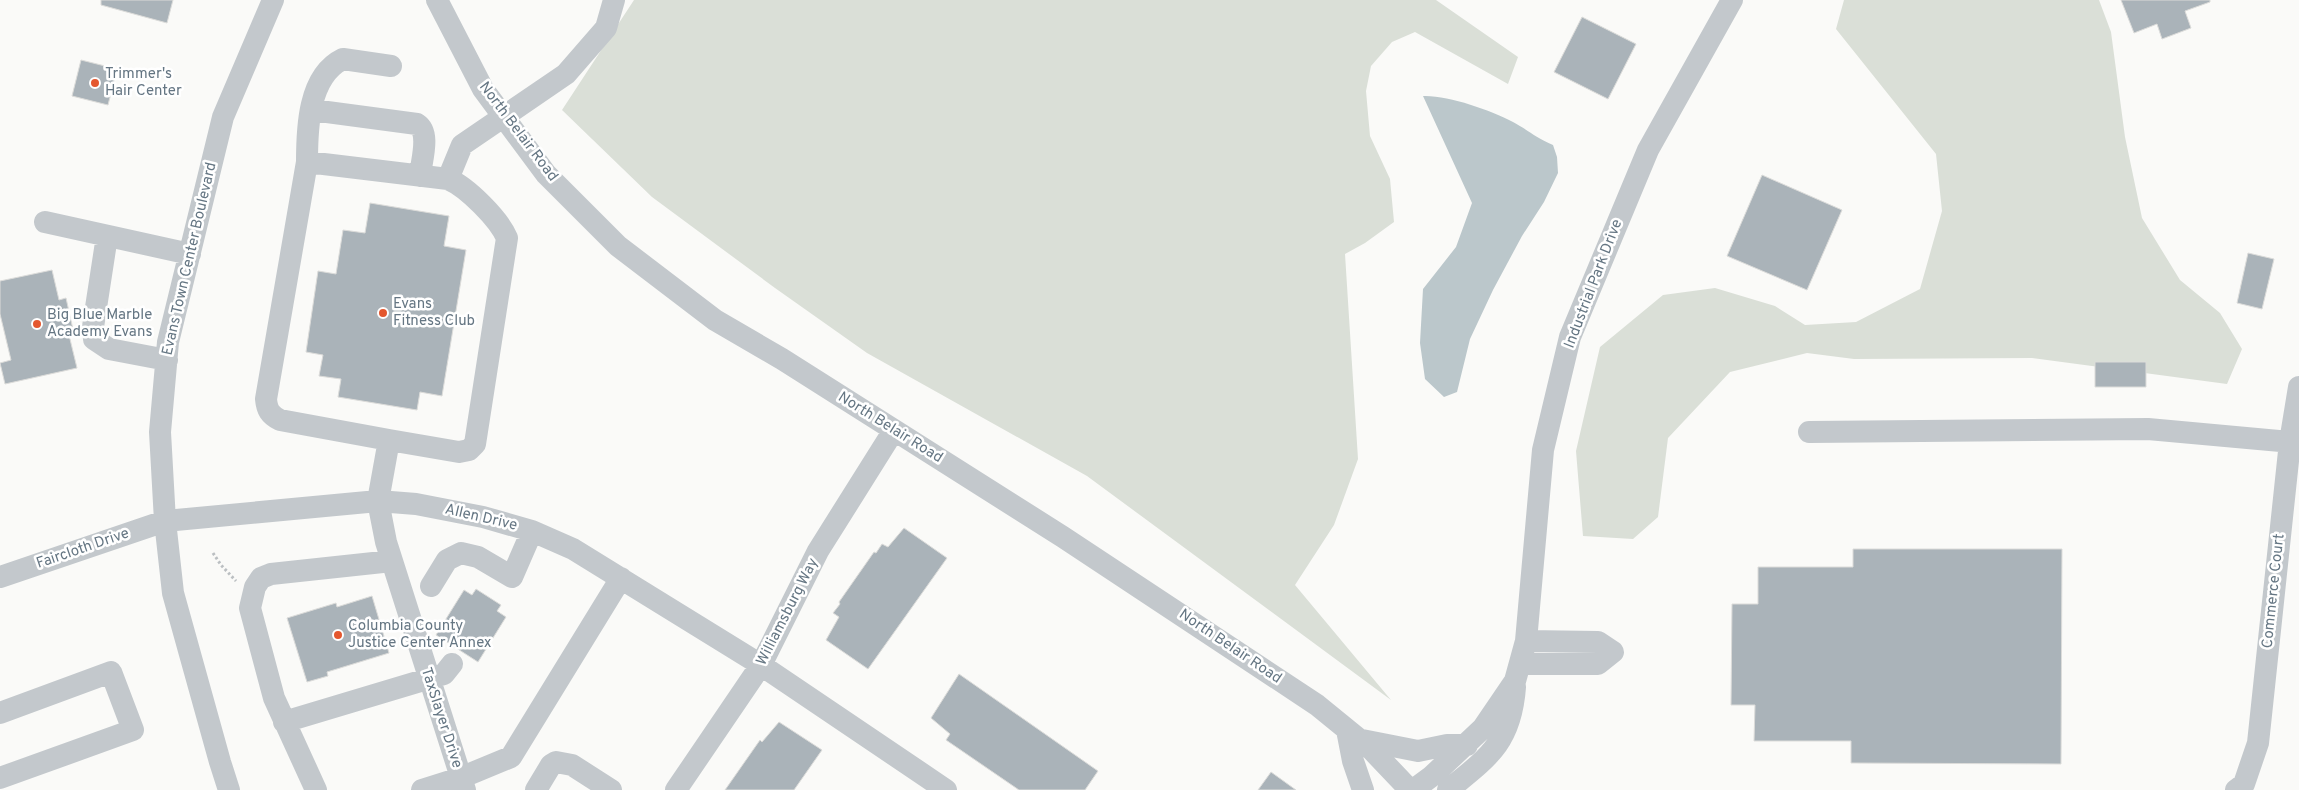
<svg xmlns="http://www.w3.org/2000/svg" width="2299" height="790" font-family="Overpass,sans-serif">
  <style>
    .green { fill: #dadfd7 }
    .water { fill: #bbc7cb }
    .building { fill: #aab3b9; stroke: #dcdcda }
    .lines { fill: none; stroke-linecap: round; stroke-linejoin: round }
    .path { stroke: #bbbfc2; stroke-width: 3; stroke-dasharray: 2.5 2.5; stroke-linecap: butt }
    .minor { stroke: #c3c8cc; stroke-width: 22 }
    .poi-dot { fill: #e4572e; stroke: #fff; stroke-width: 2 }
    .labels { text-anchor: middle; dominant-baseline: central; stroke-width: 5; stroke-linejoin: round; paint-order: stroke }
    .poi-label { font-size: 15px; fill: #657683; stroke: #fff; text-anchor: start }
    .street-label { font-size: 15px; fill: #657683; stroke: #fff }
  </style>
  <rect width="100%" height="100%" fill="#fafaf8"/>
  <path class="green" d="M634 0H1436L1518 57 1508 84 1415 32 1392 42 1371 66 1366 91 1370 136 1390 179 1394 222 1365 243 1345 254 1358 459 1334 525 1295 585 1391 700 1087 476 867 353 775 288 652 197 562 110Z
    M1844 0H2099L2111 32 2125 137 2142 218 2180 280 2220 313 2242 349 2227 384 2032 358 1854 359 1807 353 1730 372 1668 438 1658 517 1633 539 1583 536 1576 451 1600 347 1663 295 1715 288 1775 306 1805 325 1856 322 1920 289 1942 211 1936 154 1836 29Z"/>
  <path class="water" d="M1423 96C1448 95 1490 110 1513 122 1528 130 1536 138 1553 145L1557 157 1558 173 1544 202 1522 236 1493 290 1470 339 1457 392 1444 397 1425 379 1420 343 1423 289 1456 247 1472 203Z"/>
  <path class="building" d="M101 0H173L167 23 101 5Z
    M2121 0H2210V2L2185 11 2191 28 2162 39 2157 24 2134 33Z
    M1582 17 1636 44 1608 99 1554 72Z
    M81 60 117 69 108 105 72 96Z
    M1762 175 1842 210 1807 290 1727 256Z
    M370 203 449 216 444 246 466 250 442 396 420 392 417 410 338 397 341 379 319 376 323 355 306 352 318 271 336 274 343 230 365 233Z
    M2248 253 2274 259 2262 309 2237 303Z
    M52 270 59 300 66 298 74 334 69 335 77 368 5 384 0 363 11 360 0 314V281Z
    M2095 362H2146V387H2095Z
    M904 528 947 558 868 669 826 640 839 617 833 613 840 604 839 602 874 552 876 553 882 544 888 547Z
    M1853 549H2062L2061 764 1851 763V741H1754L1755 705H1731L1732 604H1758V567H1853Z
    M476 589 501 605 497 611 506 617 478 662 436 635 464 590 472 595Z
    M372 596 389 653 327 672 328 676 307 682 287 618 336 603 337 607Z
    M959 674 1098 771 1085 790H1019L946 740 950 734 931 718Z
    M779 722 822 750 794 790H725L760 740 762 742Z
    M1271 772 1296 790H1258Z"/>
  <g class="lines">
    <path class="path" d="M213 553 221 565 236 581"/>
    <path class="minor" d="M437 0 483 89 546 174 618 246 715 320 782 359 1063 537 1317 705 1371 749 1410 790
      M312 110 417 124C431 133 421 161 420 176
      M307 162C307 129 308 76 343 59L391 66
      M45 222 190 254
      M107 236 93 327 94 339 109 349 167 360
      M1809 432 2148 429 2290 442
      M389 440 280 420C270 415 267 410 266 399L307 162 448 179
      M0 577 165 521 378 501 416 504 483 517 532 531 573 549 761 665 946 790
      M431 586 447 560 461 553 478 557 512 577 532 531
      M1521 664H1598L1613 652 1598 642 1526 641
      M0 713 111 672 133 730 0 778
      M284 722 444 674 452 664
      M1347 730 1353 761 1363 790
      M1362 740 1418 751 1447 745H1467
      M229 790 220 762 173 593 165 521 160 432 168 342 223 117 273 0
      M316 790 274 698 250 608 255 587 261 578 271 574 392 561
      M422 790 460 778 511 757 621 578
      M465 790 386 542 378 501 389 440 459 452 469 450 475 444 507 238C499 219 467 187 448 179L462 145 566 74 606 28 614 0
      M536 790 551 765 556 762 572 765 611 790
      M676 790 761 665 818 551 894 430
      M1413 790 1432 776 1483 728 1515 681 1526 641 1543 450 1570 337 1648 150 1732 0
      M1448 790C1489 757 1511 742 1515 687
      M2236 790 2244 784 2258 743 2290 442 2299 387"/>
  </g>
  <g class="poi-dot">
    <circle cx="95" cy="83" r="5"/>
    <circle cx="383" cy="313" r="5"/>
    <circle cx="37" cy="324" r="5"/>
    <circle cx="338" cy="635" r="5"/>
  </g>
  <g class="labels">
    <g class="poi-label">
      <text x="105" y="74">Trimmer's<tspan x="105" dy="17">Hair Center</tspan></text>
      <text x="393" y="304">Evans<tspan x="393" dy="17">Fitness Club</tspan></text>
      <text x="47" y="315">Big Blue Marble<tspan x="47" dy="17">Academy Evans</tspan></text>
      <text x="348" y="626">Columbia County<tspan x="348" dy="17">Justice Center Annex</tspan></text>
    </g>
    <g class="street-label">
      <text transform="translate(518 132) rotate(53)">North Belair Road</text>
      <text transform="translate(190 259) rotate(-77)">Evans Town Center Boulevard</text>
      <text transform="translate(1594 284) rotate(-69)">Industrial Park Drive</text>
      <text transform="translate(890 428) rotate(32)">North Belair Road</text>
      <text transform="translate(481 518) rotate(13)">Allen Drive</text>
      <text transform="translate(83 549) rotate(-19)">Faircloth Drive</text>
      <text transform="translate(2274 591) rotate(-84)">Commerce Court</text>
      <text transform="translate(788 612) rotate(-63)">Williamsburg Way</text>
      <text transform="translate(1230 647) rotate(34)">North Belair Road</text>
      <text transform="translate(441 718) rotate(72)">TaxSlayer Drive</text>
    </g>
  </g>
</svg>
